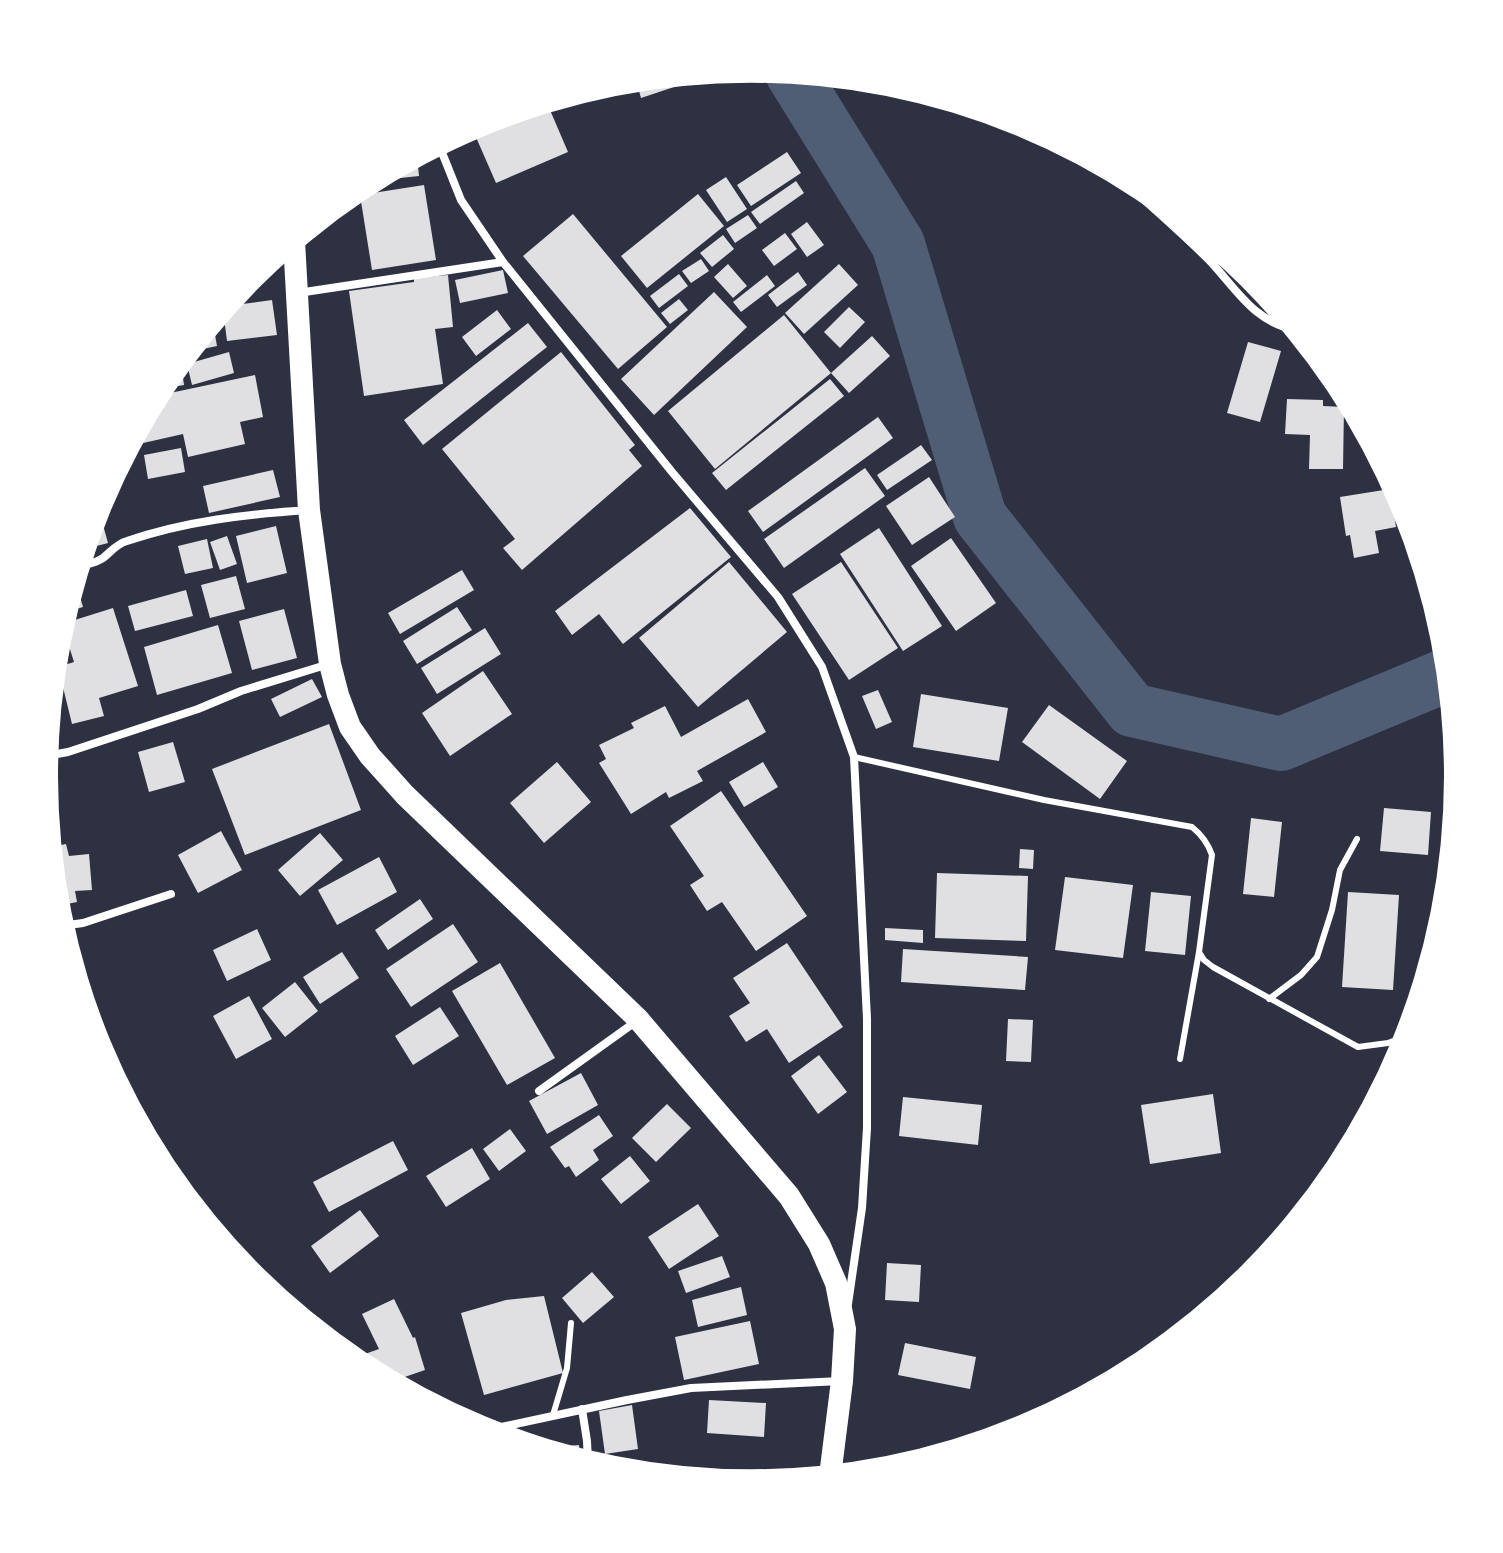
<svg xmlns="http://www.w3.org/2000/svg" width="1503" height="1553" font-family="Cabin,sans-serif">
  <style>
    .lines { fill: none; stroke-linecap: round; stroke-linejoin: round }
    .river { stroke: #4f5d75; stroke-width: 54 }
    .building { fill: #e0e0e3 }
    .service { stroke: #fff; stroke-width: 6 }
    .minor { stroke: #fff; stroke-width: 8 }
    .trunk { stroke: #fff; stroke-width: 22 }
  </style>
  <rect width="100%" height="100%" fill="#2d3142"/>
  <g class="lines">
    <path class="river" d="M792 73 898 244 980 517 1132 710 1281 744 1449 674"/>
  </g>
  <path class="building" d="M681 76 683 84 641 98 636 80Z
    M547 103 568 152 496 183 472 128 481 123Z
    M787 152 801 173 751 206 737 185Z
    M417 157 419 176 372 181Z
    M726 177 747 209 727 222 706 190Z
    M796 181 804 193 760 224 751 212Z
    M424 185 436 260 372 270 360 195Z
    M698 194 724 226 647 288 621 256Z
    M573 214 667 327 618 369 523 256Z
    M748 215 757 228 735 243 726 229Z
    M807 222 824 245 807 257 791 234Z
    M785 233 797 249 774 266 762 250Z
    M723 235 734 249 712 267 700 253Z
    M701 259 709 271 691 283 682 271Z
    M728 264 747 286 733 298 714 277Z
    M839 264 858 285 804 334 785 313Z
    M503 270 508 293 460 303 455 280Z
    M798 272 807 285 777 307 768 295Z
    M679 274 688 286 659 308 650 296Z
    M448 275 453 327 435 329 443 384 364 396 349 291 414 282V278Z
    M767 275 775 286 741 312 733 302Z
    M1264 291 1274 303 1280 311 1259 302Z
    M714 292 747 327 654 415 621 379Z
    M679 299 688 310 670 324 661 313Z
    M272 300 277 335 227 341 223 310 227 306Z
    M849 307 865 322 840 348 824 332Z
    M497 310 511 329 476 356 462 337Z
    M784 315 831 373 715 469 668 411Z
    M213 323 217 346 189 352Z
    M528 323 547 347 423 445 404 420Z
    M872 336 890 356 849 393 831 373Z
    M1248 342 1281 351 1260 422 1227 413Z
    M229 352 234 373 192 385 187 364Z
    M561 352 635 445 629 450 642 466 522 570 503 548 515 539 442 449Z
    M181 364 184 385 167 388 166 380 179 365Z
    M255 375 263 417 240 422 245 444 188 457 183 434 130 446 156 396Z
    M830 379 844 396 726 490 712 473Z
    M1287 399 1323 400V406L1344 407 1343 469H1309L1310 435 1285 434Z
    M878 417 893 438 763 532 748 511Z
    M921 445 932 460 887 490 877 475Z
    M181 448 185 472 148 479 144 455Z
    M865 468 885 496 784 568 764 539Z
    M273 470 280 497 209 513 203 486Z
    M929 477 955 517 912 545 886 506Z
    M1390 489 1396 527 1375 531 1379 553 1354 558 1350 535 1346 536 1340 497Z
    M690 508 731 557 623 644 599 614 572 635 555 611Z
    M100 514 108 543 89 548 87 541 95 515Z
    M276 526 287 573 247 583 236 536Z
    M879 528 942 626 903 651 840 554Z
    M227 536 237 564 220 570 210 542Z
    M951 538 996 603 956 631 911 566Z
    M207 539 213 568 185 574 178 546Z
    M729 562 787 632 698 707 639 638Z
    M841 562 898 648 849 680 792 594Z
    M462 570 474 590 400 634 388 613Z
    M236 576 245 609 210 618 201 585Z
    M75 580 83 607 66 612 70 596Z
    M186 590 193 616 135 631 128 606Z
    M457 607 472 630 417 664 403 641Z
    M113 608 138 686 99 698 104 716 72 724 58 667 74 662 62 624Z
    M284 609 297 658 252 670 239 621Z
    M218 625 232 673 157 695 144 647Z
    M485 628 501 654 437 694 421 668Z
    M483 671 512 714 450 756 422 713Z
    M312 679 322 697 280 717 271 699Z
    M878 690 892 722 876 729 862 696Z
    M921 694 1008 708 999 761 913 747Z
    M748 699 766 732 697 771 703 781 669 798 666 792 631 814 599 763 606 759 599 745 634 728 631 723 665 706 681 737Z
    M1049 705 1127 761 1100 799 1022 742Z
    M329 724 361 810 245 855 212 769Z
    M173 742 185 782 149 792 138 752Z
    M557 762 591 802 544 843 510 803Z
    M763 762 778 787 744 807 729 782Z
    M721 791 807 916 756 951 722 902 707 911 690 885 704 876 670 826Z
    M1384 808 1431 812 1428 855 1380 851Z
    M1251 818 1282 822 1274 897 1243 894Z
    M221 831 242 870 198 893 178 855Z
    M320 833 343 860 300 896 278 870Z
    M66 844 69 856 89 854 92 890 75 891 77 902 57 906 51 847Z
    M1020 849 1034 850 1033 869 1019 868Z
    M379 857 397 892 337 925 318 890Z
    M937 873 1028 876 1026 941 935 938Z
    M1065 877 1133 885 1123 958 1055 950Z
    M1151 892 1191 896 1185 955 1145 951Z
    M1348 892 1399 895 1393 990 1342 987Z
    M420 899 433 919 388 950 375 930Z
    M453 924 478 962 411 1007 386 969Z
    M885 928 923 930V943L885 940Z
    M257 929 271 960 227 981 213 950Z
    M787 943 843 1027 789 1063 767 1029 746 1042 729 1016 750 1003 733 978Z
    M903 949 1028 957 1025 990 901 982Z
    M342 952 359 978 320 1004 303 977Z
    M500 963 555 1058 507 1085 452 991Z
    M295 982 318 1011 285 1037 262 1008Z
    M249 996 272 1039 236 1059 213 1016Z
    M440 1007 459 1036 413 1065 395 1036Z
    M1008 1019 1033 1020 1031 1062 1006 1061Z
    M819 1055 847 1092 818 1114 791 1076Z
    M581 1073 598 1105 547 1134 529 1101Z
    M1213 1094 1221 1153 1150 1164 1141 1105Z
    M903 1097 982 1105 978 1145 899 1136Z
    M667 1104 691 1128 656 1162 632 1138Z
    M599 1115 613 1136 593 1150 599 1160 576 1177 569 1166 565 1168 550 1147Z
    M510 1129 526 1151 499 1171 483 1149Z
    M393 1141 408 1170 329 1212 313 1182Z
    M472 1148 490 1179 446 1207 426 1176Z
    M630 1156 650 1181 621 1204 601 1179Z
    M698 1204 719 1236 669 1269 648 1237Z
    M360 1210 379 1236 330 1273 311 1246Z
    M722 1256 730 1277 686 1293 678 1271Z
    M887 1263 921 1265 919 1302 885 1300Z
    M592 1272 614 1297 583 1323 562 1298Z
    M741 1287 747 1315 698 1327 692 1300Z
    M544 1296 563 1373 484 1395 461 1313 506 1300Z
    M394 1299 413 1338 415 1337 425 1370 390 1382 367 1369 362 1355 379 1349 362 1314Z
    M750 1321 759 1364 684 1380 675 1337Z
    M905 1343 976 1357 970 1389 898 1375Z
    M709 1400 766 1403 764 1437 707 1433Z
    M632 1405 638 1449 605 1454 599 1411Z
    M579 1445 580 1460 540 1448Z
    M765 1472 766 1483 751 1484 707 1480 706 1476Z"/>
  <g class="lines">
    <path class="service" d="M854 757 1044 800 1192 827C1202 835 1208 843 1212 855L1199 952 1204 960 1213 967 1358 1047 1388 1043 1409 1035
      M1269 999 1301 975 1317 957 1332 910 1340 870 1357 839
      M1180 1059 1199 952
      M553 1415 567 1368 571 1323"/>
    <path class="minor" d="M439 145 461 200 503 262 672 472 778 597 822 667 854 757 867 1019V1128L862 1208 848 1304
      M1113 172C1145 201 1179 230 1210 261 1237 290 1254 322 1296 330
      M1210 261 1229 258
      M298 293 503 262
      M80 566C87 564 96 563 103 558 111 552 116 544 127 541 186 521 247 514 309 510
      M46 756 68 752 198 709 241 691 329 664
      M61 926 83 923 171 894
      M539 1091 638 1020
      M582 1409 587 1441 588 1463
      M483 1431 627 1400 691 1388 841 1381"/>
    <path class="trunk" d="M294 241 309 510 330 664 338 695 350 727 370 756 405 795 638 1019 789 1196 819 1244 836 1283 845 1329 842 1381 830 1476"/>
  </g>
  <path d="M0 0H1503V1553H0ZM58 776a693 693 0 1 1 1386 0a693 693 0 1 1-1386 0Z" fill="#fff" fill-rule="evenodd"/>
</svg>
